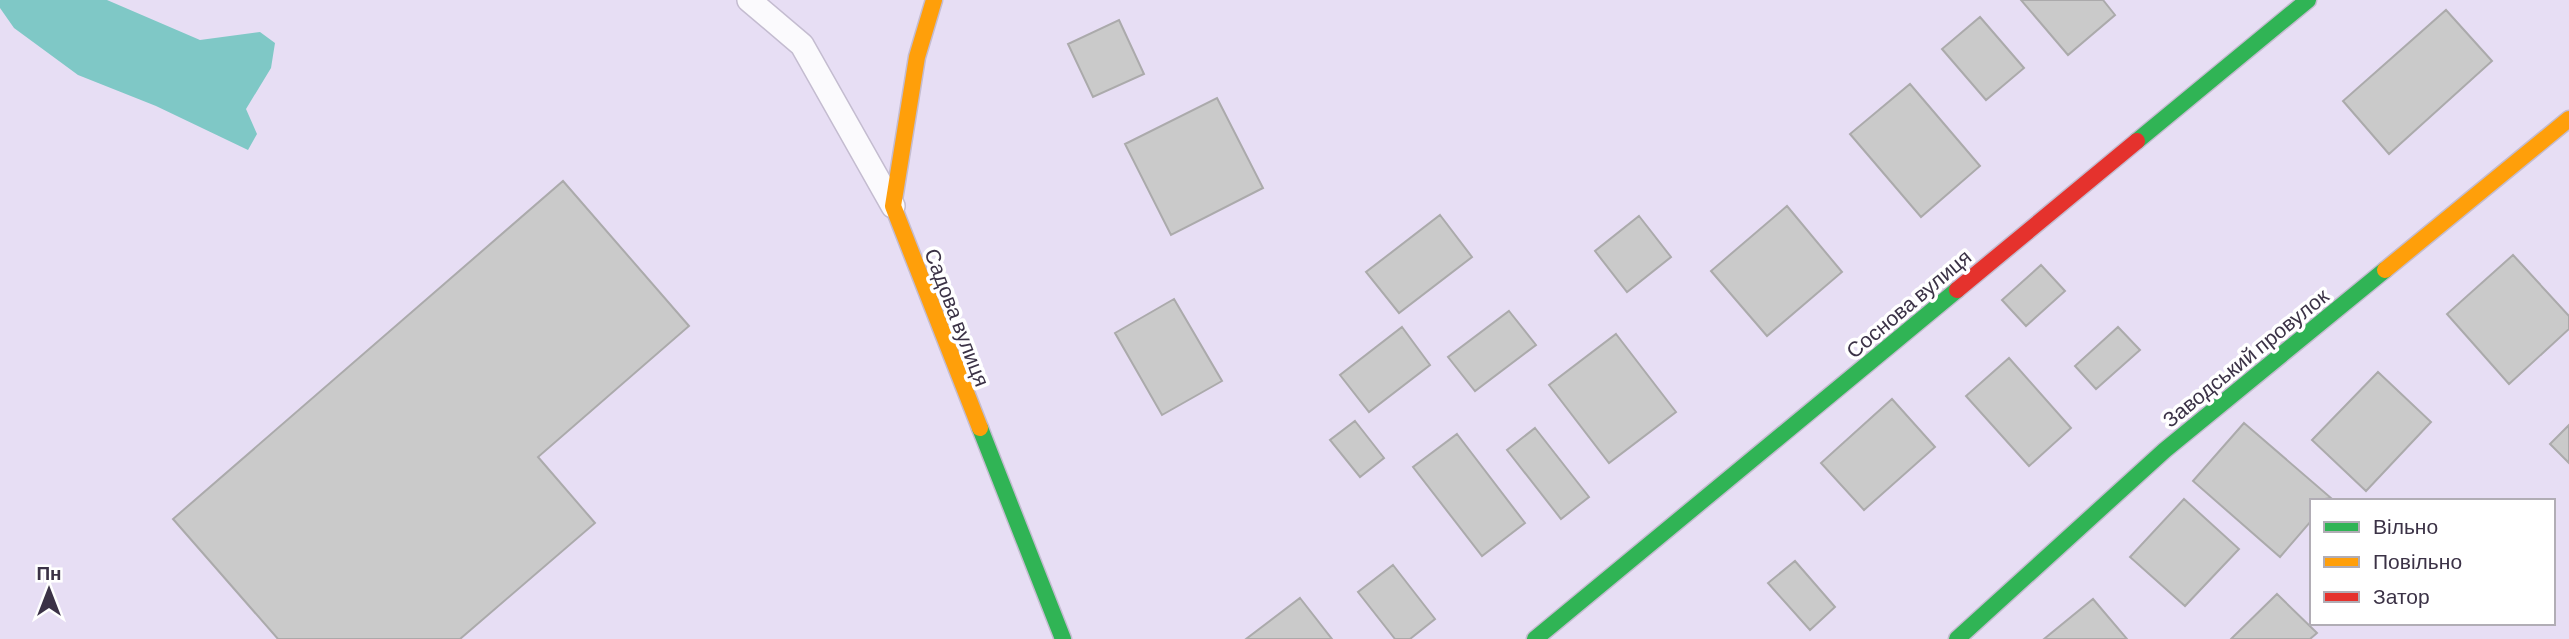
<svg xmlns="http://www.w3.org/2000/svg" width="2569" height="639" font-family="Barlow,sans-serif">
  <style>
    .water { fill: #7fc8c6 }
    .building { fill: #cacaca; stroke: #abaaab; stroke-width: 2 }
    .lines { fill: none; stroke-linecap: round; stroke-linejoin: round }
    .lane-casing { stroke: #c4bcd0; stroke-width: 26 }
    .fast-casing { stroke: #c4bcd0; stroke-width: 19 }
    .slow-casing { stroke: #c4bcd0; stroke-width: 19 }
    .jam-casing { stroke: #c4bcd0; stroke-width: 19 }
    .lane { stroke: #fbfafd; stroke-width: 23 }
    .fast { stroke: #30b455; stroke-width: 16 }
    .slow { stroke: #ff9f0a; stroke-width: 16 }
    .jam { stroke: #e5322d; stroke-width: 16 }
    .labels { text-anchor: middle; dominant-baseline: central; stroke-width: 7; stroke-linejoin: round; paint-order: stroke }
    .street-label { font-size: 21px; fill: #3b3246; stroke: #fff }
  </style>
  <rect width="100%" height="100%" fill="#e7def4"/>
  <path class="water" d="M0 0H107L200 40 260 32 275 43 271 68 246 109 257 134 248 150 156 106 78 75 14 28 0 8Z"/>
  <path class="building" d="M2021 0H2103L2115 15 2068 55Z
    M2446 10 2492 61 2389 154 2343 101Z
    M1980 17 2024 68 1986 100 1942 49Z
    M1119 20 1144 74 1093 97 1068 44Z
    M1910 84 1980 166 1921 217 1850 134Z
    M1217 98 1263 188 1171 235 1125 144Z
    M563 181 689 326 538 457 595 523 460 639H278L173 519Z
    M1787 206 1842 272 1767 336 1711 271Z
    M1440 215 1472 257 1399 313 1366 272Z
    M1639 216 1671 257 1627 292 1595 251Z
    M2513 255 2569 316V329L2509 384 2447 314Z
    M2041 265 2065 291 2026 326 2002 300Z
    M1174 299 1222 381 1162 415 1115 333Z
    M1509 311 1536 345 1475 391 1448 357Z
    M1402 327 1430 365 1369 412 1340 375Z
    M2118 327 2140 350 2096 389 2075 366Z
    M1616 334 1676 412 1609 463 1549 385Z
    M2009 358 2071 428 2029 466 1966 396Z
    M2378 372 2431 422 2366 491 2312 440Z
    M1892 399 1935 447 1864 510 1821 463Z
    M1355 421 1384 458 1360 477 1330 440Z
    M2244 423 2331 498 2312 501V520L2280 557 2193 481Z
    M2569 425V463L2550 444Z
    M1535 428 1589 497 1561 519 1507 450Z
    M1457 434 1525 523 1482 556 1413 467Z
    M2184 499 2239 549 2185 606 2130 557Z
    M1795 561 1835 607 1810 630 1768 583Z
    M1393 565 1435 619 1410 639H1395L1358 592Z
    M2277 594 2317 633 2310 639H2231Z
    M1300 598 1332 639H1246Z
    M2093 599 2127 639H2044Z"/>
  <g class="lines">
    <g class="lane-casing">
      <path id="lane" d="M749 0 802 45 893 206"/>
    </g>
    <g class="fast-casing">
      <path id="fast" d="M2137 141 2308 0
        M980 428 1063 639
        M1535 639 1957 290
        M1957 639 2165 450 2385 270"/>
    </g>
    <g class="slow-casing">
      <path id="slow" d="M934 0 917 57 893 206 980 428
        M2385 270 2569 119"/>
    </g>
    <g class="jam-casing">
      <path id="jam" d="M1957 290 2137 141"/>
    </g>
    <use href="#lane" class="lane"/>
    <use href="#fast" class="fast"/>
    <use href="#slow" class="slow"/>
    <use href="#jam" class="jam"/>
  </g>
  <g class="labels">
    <g class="street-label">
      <text transform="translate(1908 303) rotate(-40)">Соснова вулиця</text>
      <text transform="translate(958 317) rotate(69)">Садова вулиця</text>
      <text transform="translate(2245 357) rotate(-39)">Заводський провулок</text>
    </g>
  </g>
  <rect x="2310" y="499" width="245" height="126" fill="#ffffff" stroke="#b1adb5" stroke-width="2"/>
  <rect x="2324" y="522" width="35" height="10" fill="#30b455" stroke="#b1adb5" stroke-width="2"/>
  <text x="2373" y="534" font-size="21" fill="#3b3246">Вільно</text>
  <rect x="2324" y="557" width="35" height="10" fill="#ff9f0a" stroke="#b1adb5" stroke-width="2"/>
  <text x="2373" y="569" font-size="21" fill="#3b3246">Повільно</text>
  <rect x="2324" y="592" width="35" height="10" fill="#e5322d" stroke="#b1adb5" stroke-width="2"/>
  <text x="2373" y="604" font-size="21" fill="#3b3246">Затор</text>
  <g transform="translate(49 590)" stroke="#ffffff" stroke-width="5" paint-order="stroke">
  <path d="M0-5L12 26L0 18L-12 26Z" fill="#3b3246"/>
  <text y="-10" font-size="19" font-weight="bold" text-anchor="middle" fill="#3b3246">Пн</text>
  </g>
</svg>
